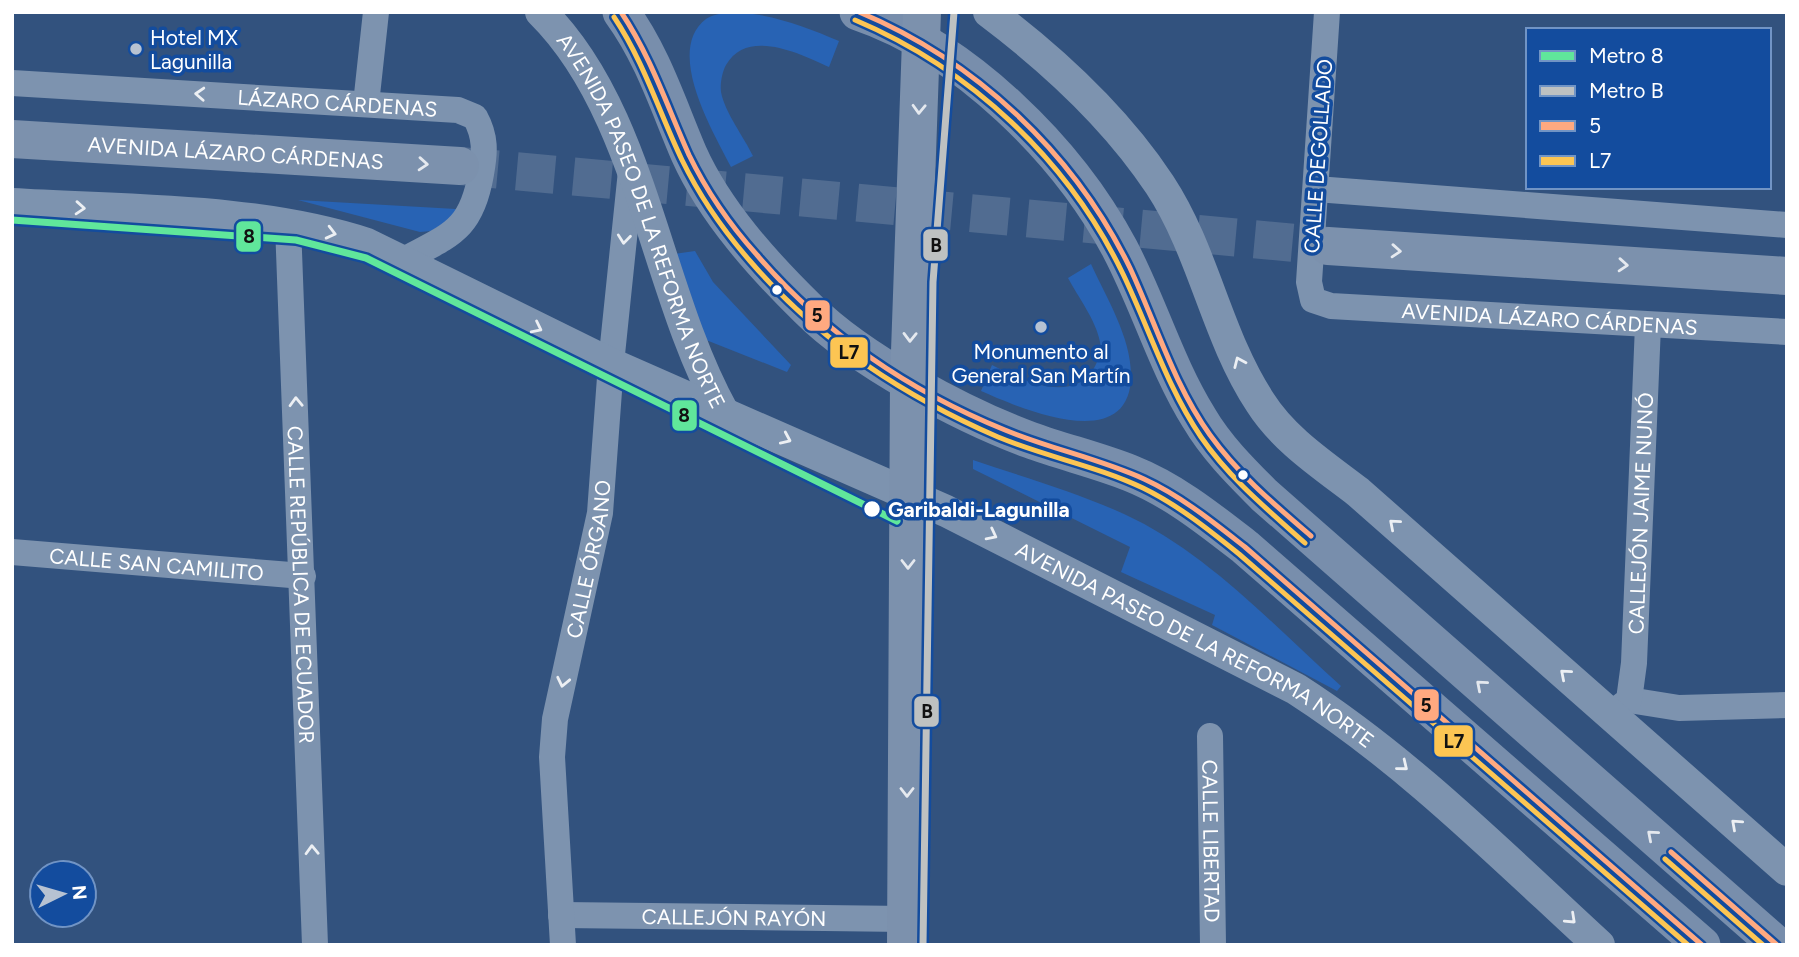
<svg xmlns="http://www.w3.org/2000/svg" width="1799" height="957" font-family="Figtree,sans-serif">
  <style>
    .green { fill: #2863b4 }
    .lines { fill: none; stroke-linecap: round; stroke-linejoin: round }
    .primary-tunnel { stroke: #516c91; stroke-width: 38; stroke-dasharray: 38 19; stroke-linecap: butt }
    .minor { stroke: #7d93af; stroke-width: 26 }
    .tertiary { stroke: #7d93af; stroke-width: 32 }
    .secondary { stroke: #788eac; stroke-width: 37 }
    .primary { stroke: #7c91ad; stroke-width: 38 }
    .bus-1-casing { stroke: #134c9e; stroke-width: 10 }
    .bus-2-casing { stroke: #134c9e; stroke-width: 10 }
    .bus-1 { stroke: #ffa980; stroke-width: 5 }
    .bus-2 { stroke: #fcc553; stroke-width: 5 }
    .metro-1-casing { stroke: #134c9e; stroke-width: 12 }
    .metro-2-casing { stroke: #134c9e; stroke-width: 12 }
    .metro-1 { stroke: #60e69b; stroke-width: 7 }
    .metro-2 { stroke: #bec1c1; stroke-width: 7 }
    .oneway { stroke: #eceff3 }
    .oneway2 { stroke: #e5e9ef }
    .oneway3 { stroke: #e4e8ee }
    .poi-dot { fill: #b7c2d2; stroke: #134c9e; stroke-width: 2.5 }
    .bus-dot { fill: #fff; stroke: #134c9e; stroke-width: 2.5 }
    .labels { text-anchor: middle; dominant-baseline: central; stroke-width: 7; stroke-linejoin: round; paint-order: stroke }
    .poi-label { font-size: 21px; fill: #fff; stroke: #134c9e; text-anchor: start }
    .street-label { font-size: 21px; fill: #fff; stroke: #134c9e }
    .stop-label { font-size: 21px; font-weight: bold; fill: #fff; stroke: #134c9e; text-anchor: start }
    .line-badge { stroke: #134c9e; stroke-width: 2.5 }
    .pale-badge-label { font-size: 19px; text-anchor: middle; font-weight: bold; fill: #111 }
  </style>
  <rect width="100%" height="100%" fill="#32527e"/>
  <path class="green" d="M727 12C766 12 804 26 839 41L829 67C799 53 747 28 726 65 722 72 720 84 721 92 725 113 744 137 753 156L731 167C714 133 664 51 706 19 711 15 721 14 727 12Z
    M298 200 456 209 454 218 431 231 420 232Z
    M695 251 713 282 791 365 787 372 701 338 674 254Z
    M1091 264C1106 297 1131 337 1131 375 1131 456 1022 409 981 391L992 365C1021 380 1072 405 1094 368 1098 362 1101 350 1100 342 1096 320 1078 297 1068 278Z
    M973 460C1023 477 1076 492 1124 514 1207 552 1274 626 1341 686L1337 691 1212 625 1215 615 1121 572 1130 547 973 469Z"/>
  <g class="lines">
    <path class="primary-tunnel" d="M460 166 1328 246"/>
    <g class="minor">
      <path id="s1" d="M1327 12 1309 282 1313 300 1331 306 1787 332"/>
      <path id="s2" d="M12 83 458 110 475 117C486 137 485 152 481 174 471 232 449 235 402 261"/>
      <path d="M366 104 376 12"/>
      <path d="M1316 189 1787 225"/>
      <path id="s3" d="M288 225 315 945"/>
      <path id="s4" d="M12 552 303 576"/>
      <path d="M1629 700 1679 708 1787 705"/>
      <path id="s5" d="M1611 714 1629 700 1634 663 1648 325"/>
      <path id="s6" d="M1210 736 1213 945"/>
      <path id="s7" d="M561 915 906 919"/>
      <path id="s8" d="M563 945 552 757 555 719 600 513 611 364 631 171"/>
    </g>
    <g class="tertiary">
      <path id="s9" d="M541 12C642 112 654 288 723 412"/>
      <path d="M989 12C1054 61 1115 117 1160 185 1204 252 1216 335 1260 402 1284 440 1323 465 1358 492L1787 870"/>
      <path id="s10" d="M12 204C128 211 257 208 367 244L611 364 946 511 1296 689C1408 761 1501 855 1599 945"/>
    </g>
    <path class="secondary" d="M621 12C653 56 668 105 689 154 715 212 763 265 808 309 859 360 962 415 1030 440 1063 452 1097 460 1130 473 1173 490 1209 519 1245 547L1702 945
      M858 12C964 48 1068 151 1120 249 1149 304 1166 365 1199 418 1216 447 1240 471 1264 495L1777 945"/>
    <g class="primary">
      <path id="s11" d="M12 139 460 166"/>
      <path d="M1328 246 1787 276"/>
      <path d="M906 945 909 380 922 12"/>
    </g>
    <g class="bus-1-casing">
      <path id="bus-1" d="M621 12C651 57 667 106 689 155 707 192 730 225 757 255 825 334 909 391 1005 430 1051 449 1100 459 1144 479 1181 496 1213 522 1245 547L1702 945
        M859 12C976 61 1074 153 1130 268 1156 324 1174 385 1210 435 1238 474 1275 505 1311 536
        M1671 852 1777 945"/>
    </g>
    <g class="bus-2-casing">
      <path id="bus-2" d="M614 17C644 62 659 112 682 160 700 197 723 230 750 261 818 340 903 396 998 437 1046 457 1097 466 1143 488 1178 505 1209 530 1239 554L1688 945
        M855 20C971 69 1068 160 1123 274 1149 328 1167 387 1201 437 1229 478 1268 510 1305 543
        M1665 859 1763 945"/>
    </g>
    <use href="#bus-1" class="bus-1"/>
    <use href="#bus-2" class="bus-2"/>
    <g class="metro-1-casing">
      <path id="metro-1" d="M12 220 296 240 366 258 897 521"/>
    </g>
    <g class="metro-2-casing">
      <path id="metro-2" d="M923 945 933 282 954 12"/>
    </g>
    <use href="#metro-1" class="metro-1"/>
    <use href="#metro-2" class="metro-2"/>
  </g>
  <defs><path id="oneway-chevron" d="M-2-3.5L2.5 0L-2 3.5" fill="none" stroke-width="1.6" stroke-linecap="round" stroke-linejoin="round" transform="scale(1.75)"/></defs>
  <g class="oneway">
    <use href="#oneway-chevron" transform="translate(200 94) rotate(-177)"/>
    <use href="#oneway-chevron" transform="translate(80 208) rotate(4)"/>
    <use href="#oneway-chevron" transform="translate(331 233) rotate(14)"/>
    <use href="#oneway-chevron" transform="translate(624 239) rotate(96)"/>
    <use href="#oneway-chevron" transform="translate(537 328) rotate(26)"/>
    <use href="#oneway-chevron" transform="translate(1239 362) rotate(-114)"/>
    <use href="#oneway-chevron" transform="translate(296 402) rotate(-92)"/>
    <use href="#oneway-chevron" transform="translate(786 439) rotate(24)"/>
    <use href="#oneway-chevron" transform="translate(1394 524) rotate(-139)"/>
    <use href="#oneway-chevron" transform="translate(992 535) rotate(27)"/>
    <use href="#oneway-chevron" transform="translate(1565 674) rotate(-139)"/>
    <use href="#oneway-chevron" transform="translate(563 682) rotate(102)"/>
    <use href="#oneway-chevron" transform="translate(1403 766) rotate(39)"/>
    <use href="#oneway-chevron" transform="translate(1736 824) rotate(-138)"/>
    <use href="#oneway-chevron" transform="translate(312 850) rotate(-92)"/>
    <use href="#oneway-chevron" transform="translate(1571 919) rotate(43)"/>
  </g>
  <g class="oneway2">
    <use href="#oneway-chevron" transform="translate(919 109) rotate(92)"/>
    <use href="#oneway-chevron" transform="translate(423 164) rotate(4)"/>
    <use href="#oneway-chevron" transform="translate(1396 251) rotate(4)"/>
    <use href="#oneway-chevron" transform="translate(1623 265) rotate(4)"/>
    <use href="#oneway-chevron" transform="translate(910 337) rotate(91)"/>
    <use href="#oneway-chevron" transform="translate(908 564) rotate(90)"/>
    <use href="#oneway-chevron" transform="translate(907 792) rotate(90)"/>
  </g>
  <g class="oneway3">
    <use href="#oneway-chevron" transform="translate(1481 685) rotate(-139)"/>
    <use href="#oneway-chevron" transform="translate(1652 835) rotate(-139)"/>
  </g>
  <g class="poi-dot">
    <circle cx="136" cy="49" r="7"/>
    <circle cx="1041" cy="327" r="7"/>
  </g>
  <g class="bus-dot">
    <circle cx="777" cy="290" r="6"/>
    <circle cx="1243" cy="475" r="6"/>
    <circle cx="872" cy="509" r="9"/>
  </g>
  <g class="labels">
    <g class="poi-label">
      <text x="150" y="37">Hotel MX<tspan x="150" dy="24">Lagunilla</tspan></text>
      <text x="1041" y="351" text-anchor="middle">Monumento al<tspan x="1041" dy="24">General San Martín</tspan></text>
    </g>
    <g class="street-label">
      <text stroke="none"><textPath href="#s2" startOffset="326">LÁZARO CÁRDENAS</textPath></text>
      <text stroke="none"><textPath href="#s11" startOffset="224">AVENIDA LÁZARO CÁRDENAS</textPath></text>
      <text transform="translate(1318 156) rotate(-86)">CALLE DEGOLLADO</text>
      <text stroke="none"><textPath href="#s9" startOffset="234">AVENIDA PASEO DE LA REFORMA NORTE</textPath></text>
      <text stroke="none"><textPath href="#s1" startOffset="527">AVENIDA LÁZARO CÁRDENAS</textPath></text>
      <text stroke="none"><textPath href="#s5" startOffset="210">CALLEJÓN JAIME NUNÓ</textPath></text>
      <text stroke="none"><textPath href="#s8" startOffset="390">CALLE ÓRGANO</textPath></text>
      <text stroke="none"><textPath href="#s4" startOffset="145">CALLE SAN CAMILITO</textPath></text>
      <text stroke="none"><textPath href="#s3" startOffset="360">CALLE REPÚBLICA DE ECUADOR</textPath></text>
      <text stroke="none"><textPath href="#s10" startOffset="1279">AVENIDA PASEO DE LA REFORMA NORTE</textPath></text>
      <text stroke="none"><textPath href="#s6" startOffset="105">CALLE LIBERTAD</textPath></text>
      <text stroke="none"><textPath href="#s7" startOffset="173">CALLEJÓN RAYÓN</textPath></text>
    </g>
    <g class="stop-label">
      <text x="888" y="509">Garibaldi-Lagunilla</text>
    </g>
  </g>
  <g class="line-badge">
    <rect x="235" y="220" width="27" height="33" rx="7" fill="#60e69b"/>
    <rect x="922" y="228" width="27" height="34" rx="7" fill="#bec1c1"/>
    <rect x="804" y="299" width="27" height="33" rx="7" fill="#ffa980"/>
    <rect x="829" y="336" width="40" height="33" rx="7" fill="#fcc553"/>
    <rect x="671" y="399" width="27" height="33" rx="7" fill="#60e69b"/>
    <rect x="1413" y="688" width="27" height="34" rx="7" fill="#ffa980"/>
    <rect x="913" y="695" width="27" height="33" rx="7" fill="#bec1c1"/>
    <rect x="1433" y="724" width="41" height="34" rx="7" fill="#fcc553"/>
  </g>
  <g class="pale-badge-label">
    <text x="249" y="243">8</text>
    <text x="936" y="252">B</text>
    <text x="817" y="322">5</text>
    <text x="849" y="359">L7</text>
    <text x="684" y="422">8</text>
    <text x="1426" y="712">5</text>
    <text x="927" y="718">B</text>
    <text x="1454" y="748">L7</text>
  </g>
  <rect width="1799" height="957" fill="none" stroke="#ffffff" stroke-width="28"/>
  <rect x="1526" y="28" width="245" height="161" fill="#134c9e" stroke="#7194c5" stroke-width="2"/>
  <rect x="1540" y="51" width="35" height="10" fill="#60e69b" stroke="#7194c5" stroke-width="2"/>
  <text x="1589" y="63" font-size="21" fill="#ffffff">Metro 8</text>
  <rect x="1540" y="86" width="35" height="10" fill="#bec1c1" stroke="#7194c5" stroke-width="2"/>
  <text x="1589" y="98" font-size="21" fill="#ffffff">Metro B</text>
  <rect x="1540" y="121" width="35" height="10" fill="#ffa980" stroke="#7194c5" stroke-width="2"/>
  <text x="1589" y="133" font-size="21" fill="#ffffff">5</text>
  <rect x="1540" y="156" width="35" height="10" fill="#fcc553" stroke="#7194c5" stroke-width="2"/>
  <text x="1589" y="168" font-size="21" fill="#ffffff">L7</text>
  <g transform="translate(63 894) rotate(85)"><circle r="33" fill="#134c9e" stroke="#7194c5" stroke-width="2"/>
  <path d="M0-5L12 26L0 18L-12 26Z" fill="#b7c2d2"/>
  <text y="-10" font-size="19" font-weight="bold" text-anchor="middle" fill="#ffffff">N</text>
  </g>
</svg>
